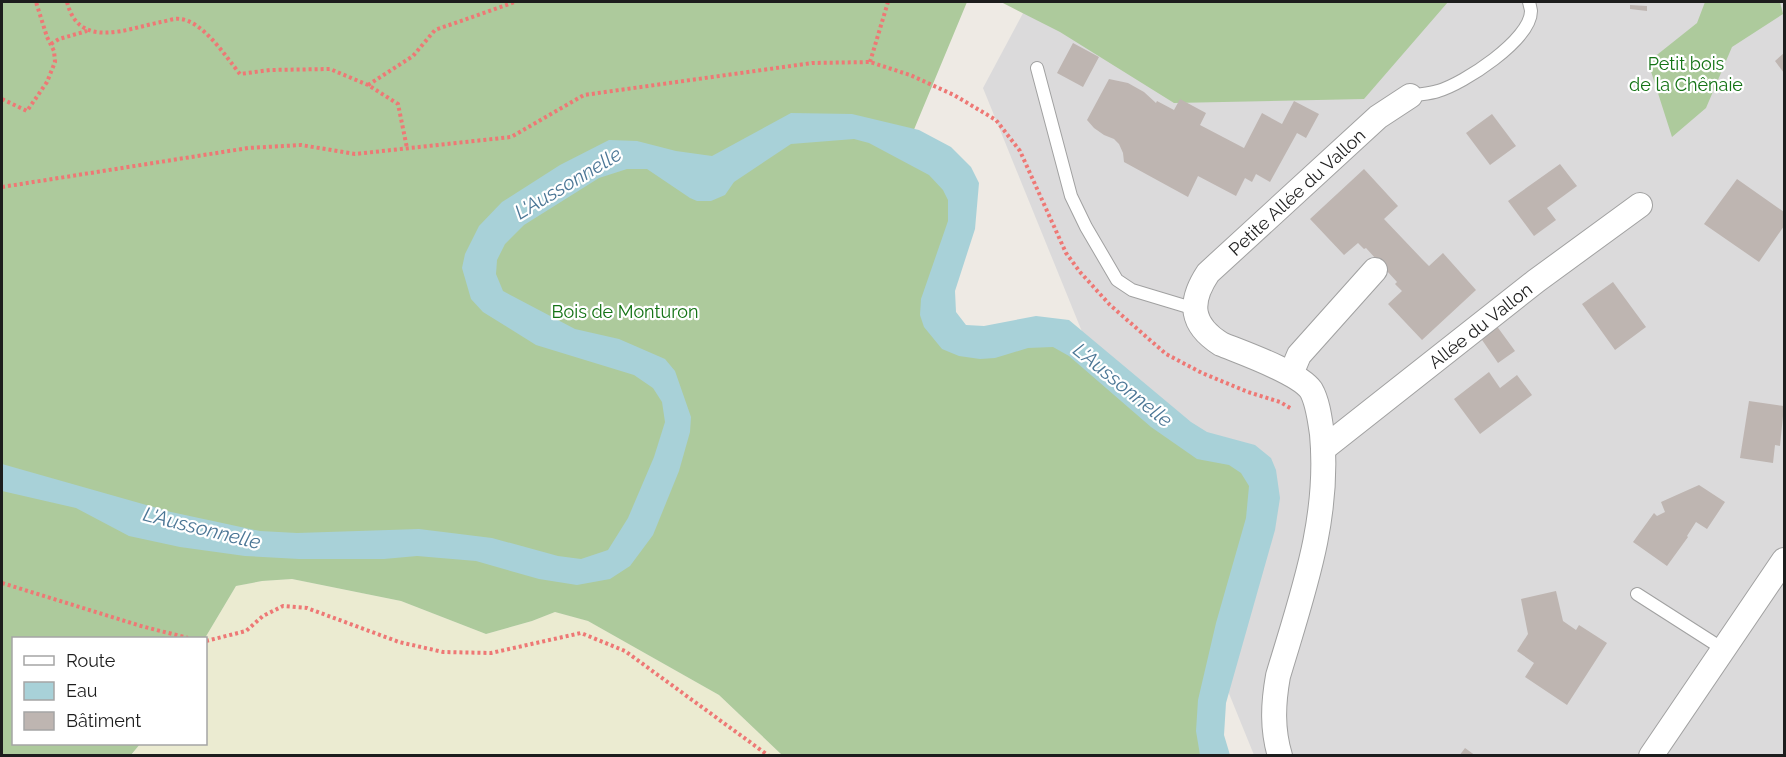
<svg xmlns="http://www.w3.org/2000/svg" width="1786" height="757" font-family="Raleway,sans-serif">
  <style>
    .residential { fill: #dbdadb }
    .farmland { fill: #ebebd1 }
    .forest { fill: #adca9c }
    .water { fill: #a8d1d8 }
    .building { fill: #beb5b1 }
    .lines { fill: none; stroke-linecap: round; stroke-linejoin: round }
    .service-casing { stroke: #a1a1a1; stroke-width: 14 }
    .minor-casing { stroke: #a1a1a1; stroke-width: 26 }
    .path { stroke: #ee7875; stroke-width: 4; stroke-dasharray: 3 3; stroke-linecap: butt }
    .service { stroke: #fff; stroke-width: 12 }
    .minor { stroke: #fff; stroke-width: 24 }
    .labels { text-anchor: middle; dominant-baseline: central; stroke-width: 4.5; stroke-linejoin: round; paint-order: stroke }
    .park-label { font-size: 18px; fill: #147315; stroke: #fff }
    .street-label { font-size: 18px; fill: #1d1d1d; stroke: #fff }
    .water-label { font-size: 20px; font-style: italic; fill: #4c7796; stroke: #fff }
  </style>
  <rect width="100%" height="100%" fill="#eeeae4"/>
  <path class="residential" d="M1029 2H1784V755H1254L983 88Z"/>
  <path class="farmland" d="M292 579 401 601 486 634 532 621 555 612 588 621 719 695 782 755 131 756 140 744H206L205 638 236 586 262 581Z"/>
  <path class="forest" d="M2 2H967L908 144 966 200 935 288 949 339 1037 331 1189 438 1261 469 1207 731 1220 755H782L719 695 588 621 555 612 532 621 486 634 401 601 292 579 262 581 236 586 205 638H14V744H140L131 755H2Z
    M1001 2H1448L1364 99 1174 103 1060 32Z
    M1705 2H1780L1783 14 1732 47 1706 108 1672 137 1648 62 1697 23Z"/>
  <path class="water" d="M791 113 852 114 919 130 951 147 971 167 979 183 975 229 955 291 956 312 966 325 984 326 1036 316 1069 320 1191 422 1207 432 1255 445 1271 458 1276 470 1280 498 1275 530 1226 703 1224 735 1230 755H1200L1196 731 1198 700 1216 623 1246 518 1249 486 1241 473 1229 465 1197 459 1151 427 1069 356 1053 347 1028 348 995 358 980 359 959 356 942 349 924 327 920 315 921 299 948 221V200L943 190 929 175 869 143 854 139 791 144 734 182 725 195 711 201H697L690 198 647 169H627L599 178 524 225 505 244 497 260 496 274 503 291 575 329 619 339 665 359 675 371 691 417 690 432 679 471 653 535 630 566 610 579 577 585 539 579 476 561 417 556 384 559H299L245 556 180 547 129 536 76 508 2 491V464L171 512 260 531 297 533 419 529 492 538 558 556 581 559 608 550 628 518 654 457 665 422 662 402 653 388 634 375 536 345 483 312 471 299 462 268 465 254 479 226 502 202 560 165 609 140 637 141 676 151 712 156Z"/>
  <path class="building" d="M1630 5 1647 6V11L1630 9Z
    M1073 43 1099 57 1083 87 1057 73Z
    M1784 53V73L1775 61Z
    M1109 79 1128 83 1144 92 1156 103 1157 101 1174 110 1180 99 1206 113 1200 125 1244 148 1262 113 1282 124 1294 101 1319 114 1306 138 1297 133 1270 182 1256 174 1252 182 1245 178 1236 196 1198 176 1188 197 1124 162 1123 153 1119 144 1114 139 1104 135 1094 128 1087 120Z
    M1492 114 1516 146 1490 165 1466 133Z
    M1560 164 1577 186 1547 208 1556 220 1534 236 1508 201Z
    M1364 169 1398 206 1384 219 1422 259 1429 266 1443 253 1476 290 1422 340 1388 304 1402 291 1395 284 1397 282 1366 248 1364 249 1358 243 1344 255 1310 219Z
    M1737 179 1784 212V226L1759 262 1704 224Z
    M1613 282 1646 327 1615 350 1582 304Z
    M1496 325 1515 351 1498 363 1480 337Z
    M1489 372 1500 388 1517 375 1532 395 1480 434 1454 399Z
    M1749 401 1784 406 1780 446 1775 445 1773 463 1740 458Z
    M1699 485 1725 502 1707 529 1696 522 1687 536 1688 537 1667 566 1633 542 1654 513 1657 516 1665 512 1661 502Z
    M1556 591 1563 621 1576 630 1579 625 1607 643 1567 705 1525 677 1534 663 1517 651 1528 634 1521 599Z
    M1465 748 1476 756H1459Z"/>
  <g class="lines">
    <g class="service-casing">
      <path id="service" d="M1037 68 1071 196 1086 227 1117 280 1132 290 1195 309
        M1410 96C1419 94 1429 94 1438 91 1463 84 1531 40 1531 11 1531 10 1529 2 1529 2
        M1637 594 1723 649"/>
    </g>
    <g class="minor-casing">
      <g id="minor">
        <path d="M1291 374 1299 355 1375 270"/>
        <path id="s1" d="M1323 449 1536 281 1640 205"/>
        <path id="s2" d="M1280 756C1272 729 1273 704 1278 676 1302 595 1330 520 1322 434 1320 421 1318 402 1311 390 1298 372 1243 353 1221 344 1191 325 1188 303 1208 273L1378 117 1410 96"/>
        <path d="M1651 756 1784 560"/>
      </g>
    </g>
    <path class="path" d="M67 2C79 50 126 29 161 22 167 21 174 18 180 19 203 21 226 57 240 74L270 70 330 69 368 85 398 104 407 148
      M51 44 59 39 87 31
      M870 62 888 2
      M368 85 413 56 435 30 515 2
      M2 99 27 111 47 82 55 62 54 51 47 37 36 2
      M2 187 248 148 301 145 355 154 511 137 584 95 812 63 870 62 910 75 954 95 996 120 1020 151 1066 253 1080 272 1110 305 1166 354 1202 373 1248 392 1280 402 1292 409
      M2 583 141 626 188 638
      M206 641 246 631 263 616 283 606 307 608 399 642 443 652 491 653 581 633 625 651 769 756"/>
    <use href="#service" class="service"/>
    <use href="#minor" class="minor"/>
  </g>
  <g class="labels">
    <g class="park-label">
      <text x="1686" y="63">Petit bois<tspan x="1686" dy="21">de la Chênaie</tspan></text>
      <text x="625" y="311">Bois de Monturon</text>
    </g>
    <g class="street-label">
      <text stroke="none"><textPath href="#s2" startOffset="680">Petite Allée du Vallon</textPath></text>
      <text stroke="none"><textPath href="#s1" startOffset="200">Allée du Vallon</textPath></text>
    </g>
    <g class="water-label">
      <text transform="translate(568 183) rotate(-31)">L'Aussonnelle</text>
      <text transform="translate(1123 385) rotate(39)">L'Aussonnelle</text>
      <text transform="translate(202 528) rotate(14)">L'Aussonnelle</text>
    </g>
  </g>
  <rect width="1786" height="757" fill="none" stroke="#1d1d1d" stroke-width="6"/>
  <rect x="12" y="637" width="195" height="108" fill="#ffffff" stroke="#a5a5a5" stroke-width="1.5"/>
  <rect x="24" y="656" width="30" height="9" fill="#ffffff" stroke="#a5a5a5" stroke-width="1.5"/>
  <text x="66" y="667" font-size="18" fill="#1d1d1d">Route</text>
  <rect x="24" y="682" width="30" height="18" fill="#a8d1d8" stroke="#a5a5a5" stroke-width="1.5"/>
  <text x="66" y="697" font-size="18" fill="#1d1d1d">Eau</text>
  <rect x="24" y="712" width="30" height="18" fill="#beb5b1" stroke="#a5a5a5" stroke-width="1.5"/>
  <text x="66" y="727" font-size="18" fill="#1d1d1d">Bâtiment</text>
</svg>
